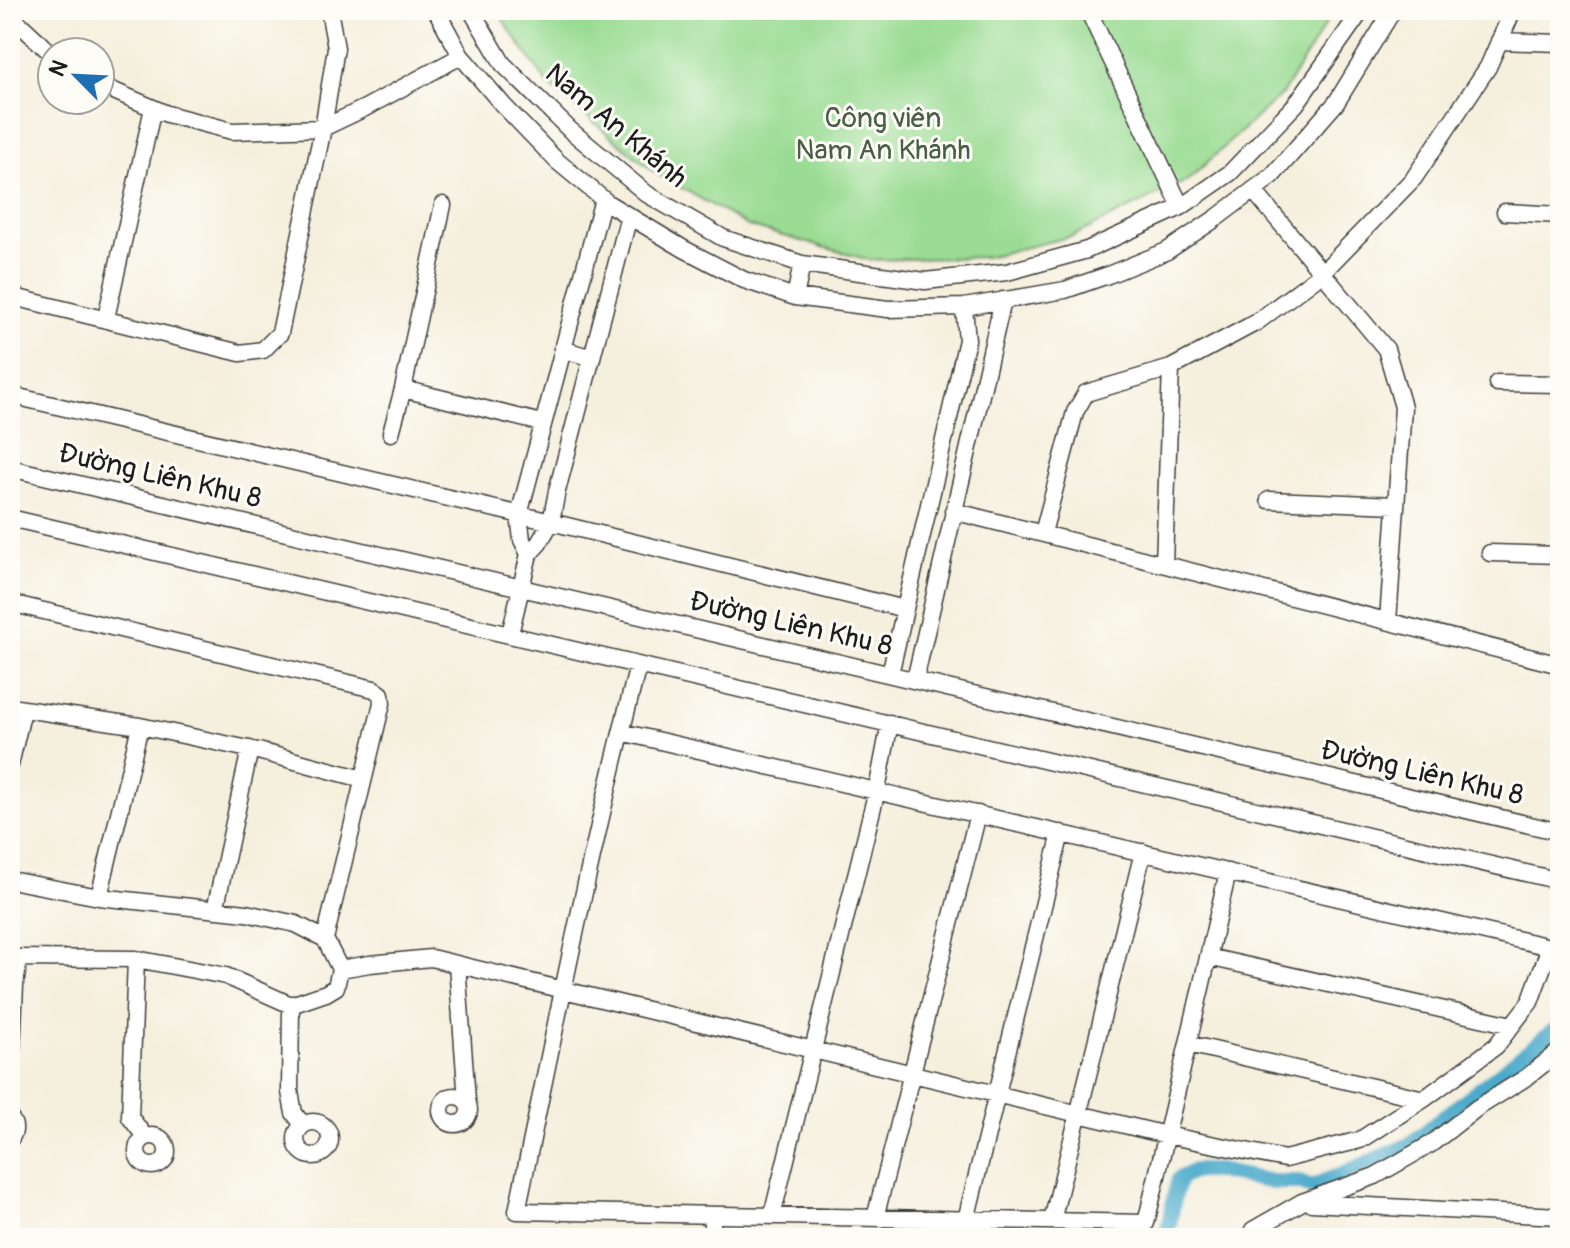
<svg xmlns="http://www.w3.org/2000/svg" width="1570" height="1248" font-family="Pangolin,sans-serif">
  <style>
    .green { fill: #9adc93; stroke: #5b7c58; stroke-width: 2 }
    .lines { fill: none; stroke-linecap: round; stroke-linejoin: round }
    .canal { stroke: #4caacb; stroke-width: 16 }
    .minor-casing { stroke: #3d3c39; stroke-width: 19 }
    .minor { stroke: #fff; stroke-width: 16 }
    .labels { text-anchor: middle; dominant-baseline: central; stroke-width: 6; stroke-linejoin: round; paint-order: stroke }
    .park-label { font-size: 28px; fill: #485f46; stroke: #fdfcf7 }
    .street-label { font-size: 28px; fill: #1c1c1c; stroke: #fdfcf7 }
  </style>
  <rect width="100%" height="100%" fill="#fdfcf7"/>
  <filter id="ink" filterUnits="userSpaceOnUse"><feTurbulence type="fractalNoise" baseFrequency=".0125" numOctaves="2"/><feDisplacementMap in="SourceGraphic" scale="16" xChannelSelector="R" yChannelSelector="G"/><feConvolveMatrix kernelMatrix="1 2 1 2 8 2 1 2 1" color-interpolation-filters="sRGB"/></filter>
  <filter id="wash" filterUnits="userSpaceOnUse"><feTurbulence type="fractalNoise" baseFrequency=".006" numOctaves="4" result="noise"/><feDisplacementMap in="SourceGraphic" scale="32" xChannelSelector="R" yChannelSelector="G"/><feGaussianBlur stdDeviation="1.8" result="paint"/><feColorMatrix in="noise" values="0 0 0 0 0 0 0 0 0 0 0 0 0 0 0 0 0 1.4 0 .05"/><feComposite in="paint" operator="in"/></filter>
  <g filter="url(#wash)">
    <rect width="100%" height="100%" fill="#f5efdd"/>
    <path class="green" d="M496 10H1334L1283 93 1188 180 1073 236 986 257 869 260 748 226 654 172 548 84Z"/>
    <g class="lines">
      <path class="canal" d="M1165 1238C1172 1220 1172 1199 1179 1179L1194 1171H1218L1273 1182H1299L1312 1187 1409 1145 1560 1026"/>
    </g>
  </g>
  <g filter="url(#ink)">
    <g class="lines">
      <g class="minor-casing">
        <path id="minor" d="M436 10 461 56 503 105 557 161 609 204 684 249 744 280 795 297 888 309 964 307 1065 290 1108 275 1167 251 1215 219 1272 176 1336 103 1393 10
          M471 10 503 64 570 130 647 194 723 238 802 264 925 281 1007 272 1087 250 1181 207 1230 173 1296 104 1362 10
          M1088 10 1181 207
          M10 15 52 54
          M1499 41 1560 43
          M100 85 167 114 232 131 323 128 365 108 461 56
          M1253 190 1386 349 1403 407 1388 621
          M443 205 403 389 542 423
          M1505 212 1560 215
          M10 296 240 353 263 350 280 333 323 128 336 48 329 10
          M795 297 802 264
          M106 318 153 108
          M562 349 592 358
          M1497 383 1560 384
          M10 395 551 522 905 609
          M391 433 403 389
          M10 468 1560 832
          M1269 500 1396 505
          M953 511 1560 665
          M10 518 1560 881
          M1043 533 1075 412 1086 393 1171 368 1257 322 1322 273 1414 178 1488 67 1513 10
          M1490 553 1560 555
          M529 554 522 540 519 515 603 199
          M1164 564 1171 368
          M10 603 374 689 381 694 382 703 325 939
          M510 634 529 554 539 543 551 522 557 491 629 216
          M638 666C591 846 555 1029 517 1211L1146 1223 1228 872
          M890 674 967 340 964 307
          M915 680 1003 300
          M10 707 140 726 258 751 363 779
          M10 765 23 710
          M10 880 99 897 246 913 296 924 325 939 340 969 336 987 326 993 291 1005 226 976 136 959 10 958
          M99 897 140 726
          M215 910 250 749
          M1208 957 1512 1025
          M136 959 130 1117 145 1137
          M457 964 467 1101
          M340 969 370 964 431 958 1166 1135 1285 1159 1360 1140 1424 1099 1496 1046 1530 1002 1550 947 621 732
          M291 1005 290 1092 294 1113 303 1125
          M1188 1044 1424 1099
          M10 1093 15 985 19 958
          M441 1110a14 14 0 1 1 28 0a14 14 0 1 1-28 0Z
          M10 1119C16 1125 15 1133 10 1139
          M296 1139a17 17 0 1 1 34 0a17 17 0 1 1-34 0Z
          M137 1151a15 15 0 1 1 30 0a15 15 0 1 1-30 0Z
          M1311 1203 1560 1216
          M772 1216 877 790 890 723
          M875 1218 978 814
          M966 1220 1061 833
          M1052 1221 1143 852
          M712 1238V1215
          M1253 1238V1230L1302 1202 1375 1176 1431 1144 1477 1108 1527 1077 1560 1051"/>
      </g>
      <use href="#minor" class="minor"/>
    </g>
  </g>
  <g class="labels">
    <g class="park-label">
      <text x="883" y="118">Công viên<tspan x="883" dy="32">Nam An Khánh</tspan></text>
    </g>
    <g class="street-label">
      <text transform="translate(616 126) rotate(40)">Nam An Khánh</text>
      <text transform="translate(160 476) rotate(13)">Đường Liên Khu 8</text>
      <text transform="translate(791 624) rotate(13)">Đường Liên Khu 8</text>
      <text transform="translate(1422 773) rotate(13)">Đường Liên Khu 8</text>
    </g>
  </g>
  <rect width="1570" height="1248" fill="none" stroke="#fdfcf7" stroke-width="40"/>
  <g transform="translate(76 76) rotate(294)"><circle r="38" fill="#fdfcf7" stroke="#a3a29f" stroke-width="2"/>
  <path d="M0-6L14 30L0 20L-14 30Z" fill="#1f6fb2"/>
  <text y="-12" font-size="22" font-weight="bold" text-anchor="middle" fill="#1c1c1c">N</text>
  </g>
</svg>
